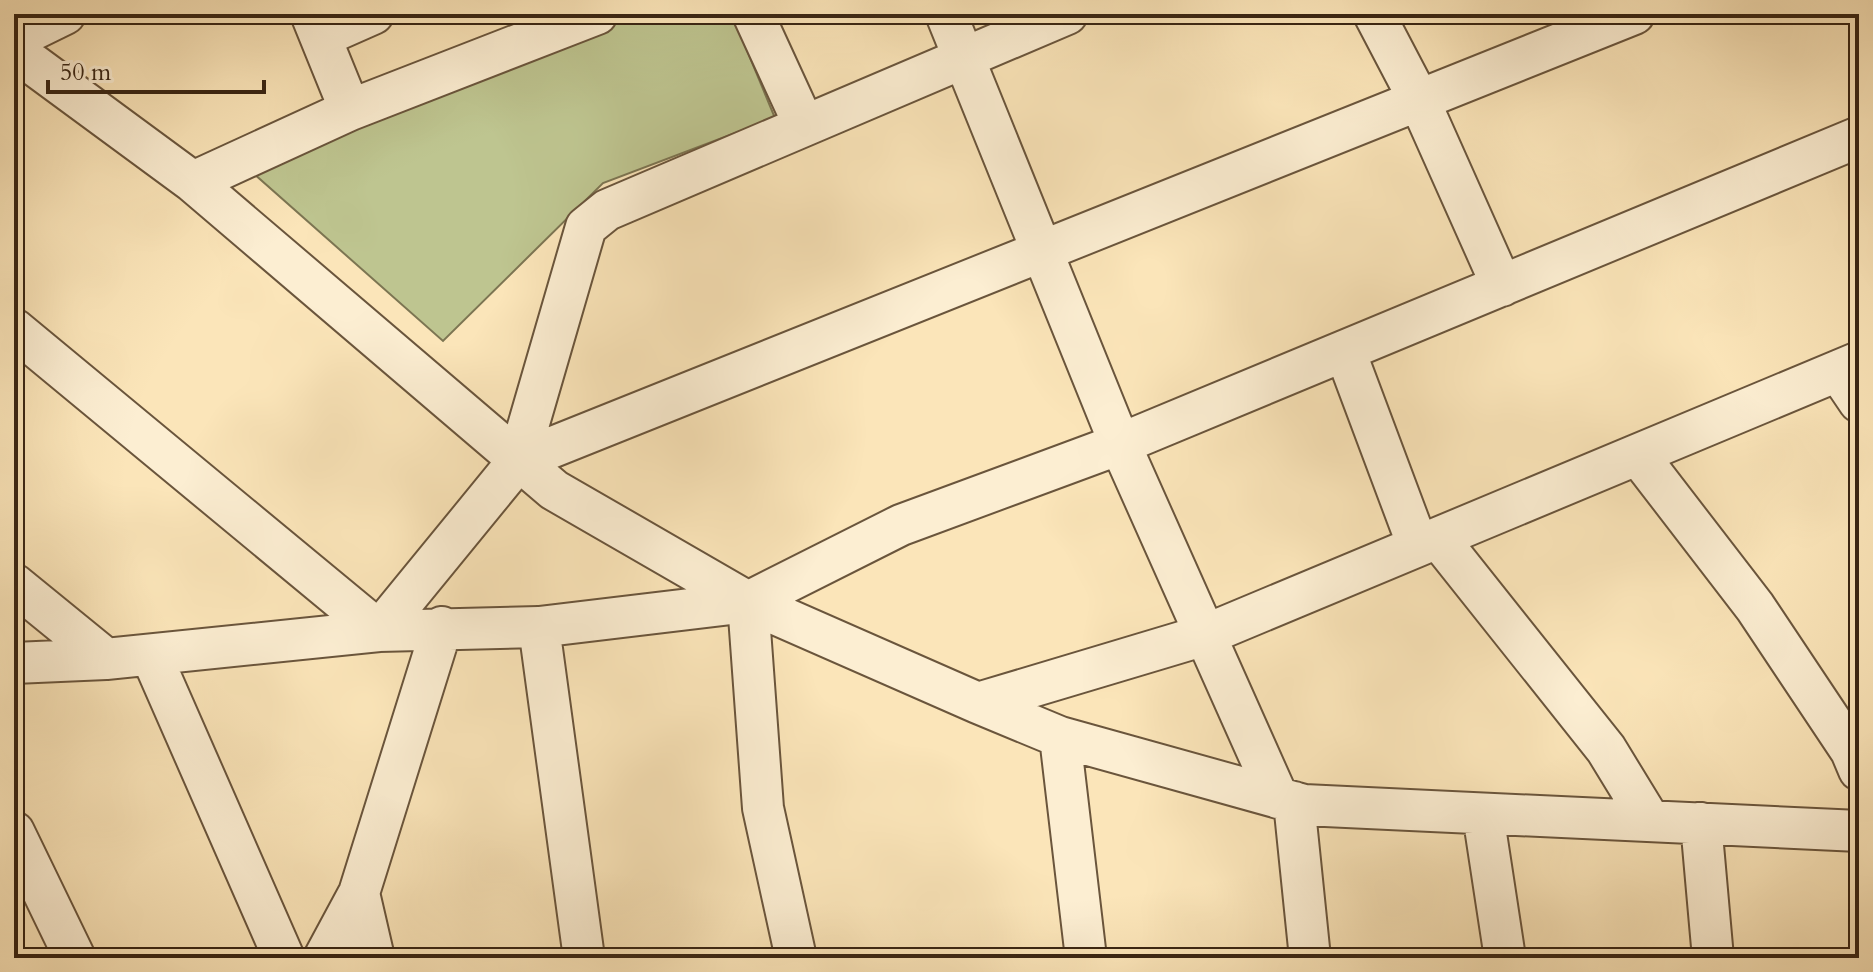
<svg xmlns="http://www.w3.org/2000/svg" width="1873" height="972" font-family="Cardo,serif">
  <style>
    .green { fill: #bec590; stroke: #7c7552; stroke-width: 2 }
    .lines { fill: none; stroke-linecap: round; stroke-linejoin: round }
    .minor-casing { stroke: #6a553c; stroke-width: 44 }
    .minor { stroke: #fceed2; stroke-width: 40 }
  </style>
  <rect width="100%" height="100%" fill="#fbe5b9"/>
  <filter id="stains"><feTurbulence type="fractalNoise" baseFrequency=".0025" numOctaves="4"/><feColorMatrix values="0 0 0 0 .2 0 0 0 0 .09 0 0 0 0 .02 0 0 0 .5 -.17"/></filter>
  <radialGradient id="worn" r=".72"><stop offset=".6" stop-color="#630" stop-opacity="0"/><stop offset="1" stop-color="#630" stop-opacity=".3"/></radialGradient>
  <path class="green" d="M627 14H732L775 118 603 183 443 341 244 165Z"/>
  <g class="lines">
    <g class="minor-casing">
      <path id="minor" d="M311 14 350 110
        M753 14 804 125
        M946 14 1120 444 1278 798
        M1374 14 1419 100 1502 286
        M321 37 373 14
        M14 39 65 14
        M14 56 34 65 193 182 554 490 748 602 978 703 1060 737 1304 805 1859 831
        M193 182 350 110 597 14
        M14 329 379 631 518 461 586 227 607 210 1067 14
        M1345 351 1418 546
        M1838 371 1859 402
        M1638 455 1755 607 1851 751 1859 770
        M518 461 1634 14
        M1438 538 1606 749 1650 821
        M14 584 106 659
        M748 602 763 808 796 958
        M539 627 584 958
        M151 655 284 958
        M14 663 106 659 379 631 539 627 748 602 901 525 1120 444 1859 137
        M978 703 1205 635 1859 362
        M1060 737 1086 958
        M1294 802 1310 958
        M1483 814 1505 958
        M1701 823 1713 958
        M14 832 75 958
        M359 893 374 958
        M324 958 359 893 442 627"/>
    </g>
    <use href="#minor" class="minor"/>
  </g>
  <rect width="1873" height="972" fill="none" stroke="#fbe5b9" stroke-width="48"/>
  <rect x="16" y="16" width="1841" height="940" fill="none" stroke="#392513" stroke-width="4"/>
  <rect x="24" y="24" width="1825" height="924" fill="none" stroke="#392513" stroke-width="2"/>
  <path d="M48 80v12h216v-12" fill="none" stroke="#392513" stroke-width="4"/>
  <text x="60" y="80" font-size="24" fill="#392513" stroke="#fceed2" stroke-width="6" paint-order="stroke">50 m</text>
  <rect width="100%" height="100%" filter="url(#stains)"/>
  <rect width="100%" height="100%" fill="url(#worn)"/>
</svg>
